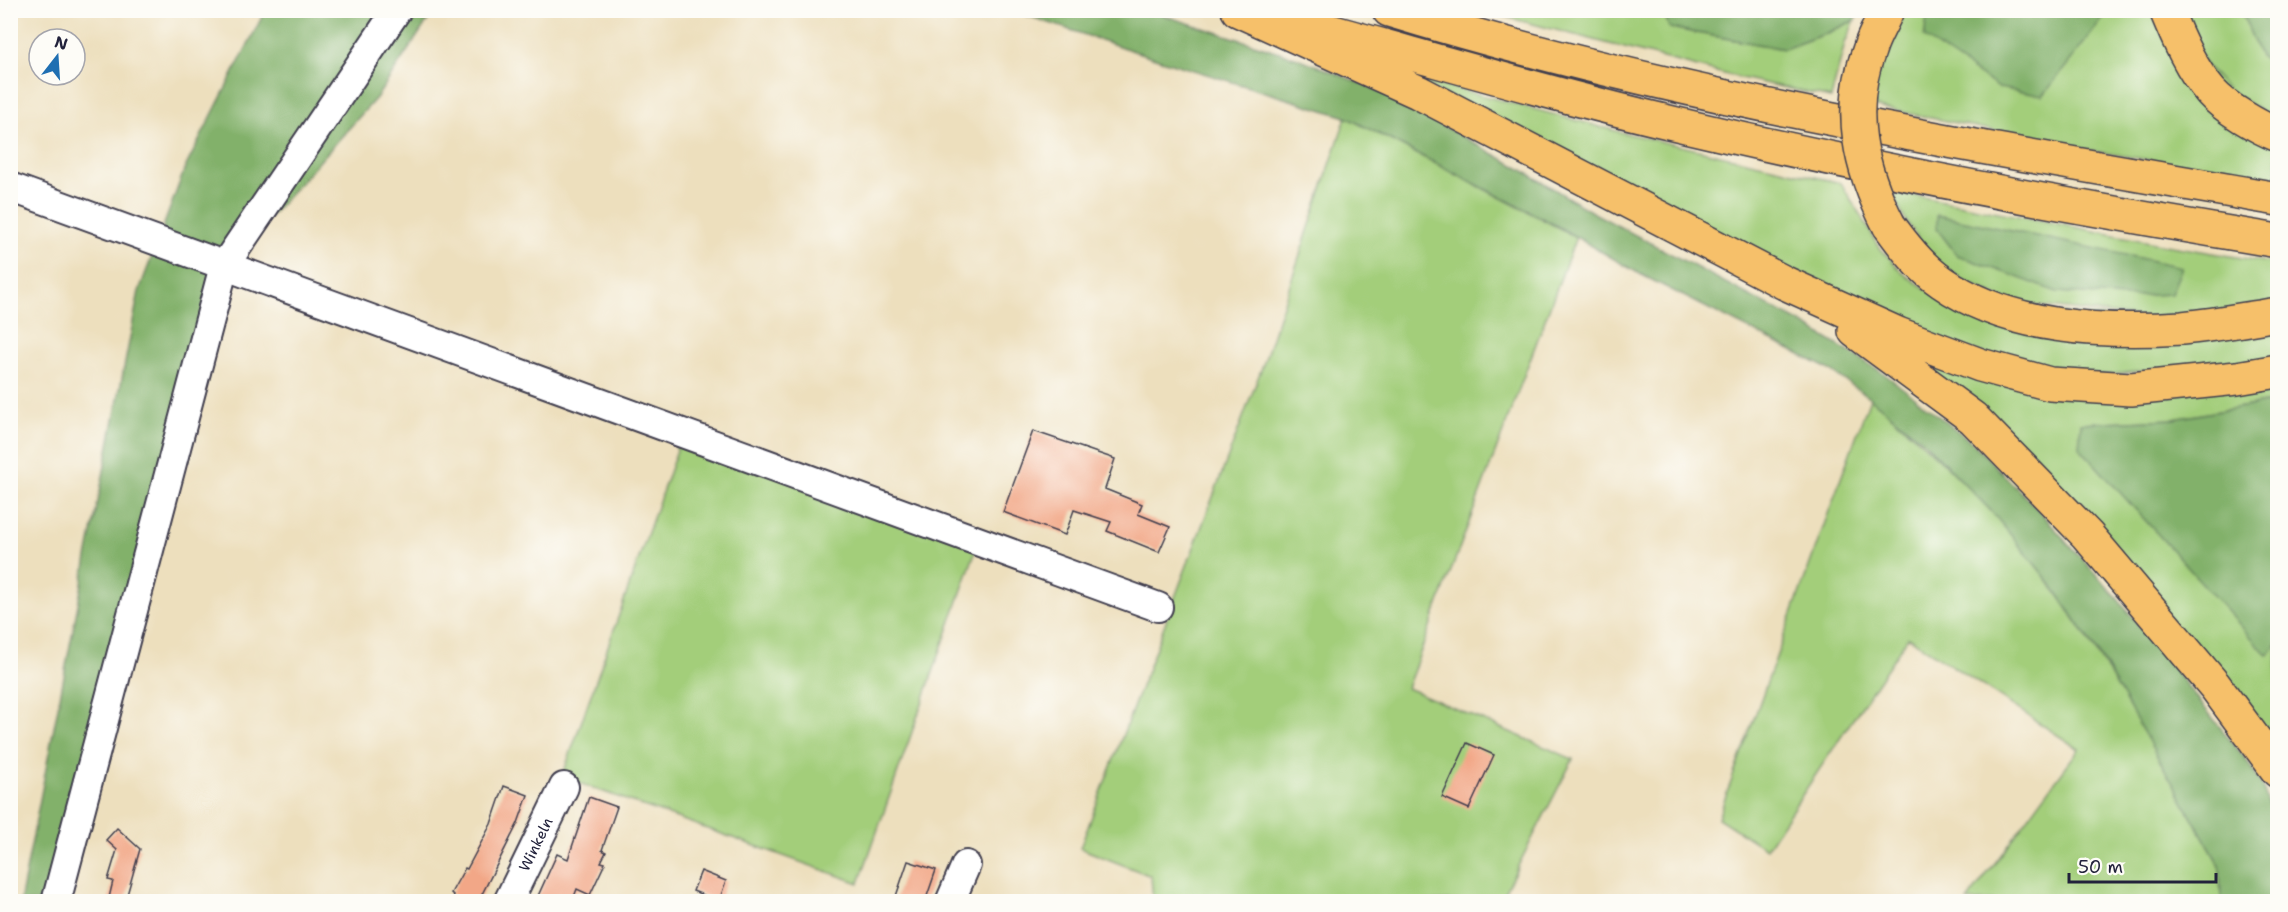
<svg xmlns="http://www.w3.org/2000/svg" width="2288" height="912" font-family="'Shantell Sans',sans-serif">
  <style>
    .green { fill: #a3ce7a; stroke: #62785a; stroke-width: 1.5 }
    .forest { fill: #82b16a; stroke: #526a52; stroke-width: 1.5 }
    .building { fill: #f2a787 }
    .lines { fill: none; stroke-linecap: round; stroke-linejoin: round }
    .minor-casing { stroke: #403e4e; stroke-width: 32 }
    .highway-casing { stroke: #403e4e; stroke-width: 36 }
    .minor { stroke: #fff; stroke-width: 28 }
    .highway { stroke: #f6c06b; stroke-width: 33 }
    .highway-bridge-casing { stroke: #403e4e; stroke-width: 36; stroke-linecap: butt }
    .highway-bridge { stroke: #f6c06b; stroke-width: 33 }
    .labels { text-anchor: middle; dominant-baseline: central; stroke-width: 5; stroke-linejoin: round; paint-order: stroke }
    .street-label { font-size: 15px; fill: #22223b; stroke: #fdfcf7 }
  </style>
  <rect width="100%" height="100%" fill="#fdfcf7"/>
  <filter id="ink" filterUnits="userSpaceOnUse"><feTurbulence type="fractalNoise" baseFrequency=".0167" numOctaves="2"/><feDisplacementMap in="SourceGraphic" scale="12" xChannelSelector="R" yChannelSelector="G"/><feConvolveMatrix kernelMatrix="1 2 1 2 8 2 1 2 1" color-interpolation-filters="sRGB"/></filter>
  <filter id="wash" filterUnits="userSpaceOnUse"><feTurbulence type="fractalNoise" baseFrequency=".008" numOctaves="4" result="noise"/><feDisplacementMap in="SourceGraphic" scale="24" xChannelSelector="R" yChannelSelector="G"/><feGaussianBlur stdDeviation="1.35" result="paint"/><feColorMatrix in="noise" values="0 0 0 0 0 0 0 0 0 0 0 0 0 0 0 0 0 1.4 0 .05"/><feComposite in="paint" operator="in"/></filter>
  <g filter="url(#wash)">
    <rect width="100%" height="100%" fill="#eddfbd"/>
    <path class="green" d="M1483 11H1662L1670 28 1784 49 1827 33 1855 20 1845 43 1831 98 1728 75Z
      M1900 11H2158L2277 145V180L2099 152 1872 106 1875 77Z
      M2179 11H2241L2260 56 2277 67V121L2230 92 2208 69Z
      M1405 75 1620 132 1841 183 1880 248 1906 276 1951 305 2277 329V359L2069 378 1916 334Z
      M1346 117 1576 237 1407 688 1573 759 1500 901H1153L1151 876 1080 848 1264 362Z
      M1892 191 2160 244 2277 264V306L2148 318 2012 303 1964 281 1930 255 1904 218Z
      M1888 342 1962 373 2277 382V401L2174 419 2081 423 2268 655 2277 643V757Z
      M1870 398C1937 454 2001 514 2052 586 2115 675 2166 772 2220 866L2221 901H1967L2079 749 1908 637 1766 849 1718 818Z
      M671 435 979 541 859 883 562 777 677 450Z"/>
    <path class="forest" d="M265 11H434L377 97 217 276 68 901 20 902 139 291 185 168Z
      M1013 11H1150L1298 58 1382 92 1519 168 1592 212 1803 324 1882 372 1973 443 2041 513 2117 598 2247 761 2261 784 2277 824V901H2221L2220 866 2098 653 2051 584 1991 511 1925 443 1870 398 1828 369 1638 273 1557 226 1346 117 1161 60Z
      M1662 11H1860L1855 20 1827 33 1784 49 1670 28Z
      M1928 11V10L2109 11 2043 96 1999 88 1924 37Z
      M2241 11H2277V67L2260 56Z
      M1937 215 2182 267 2171 294 2124 297 2057 292 1957 255 1937 229Z
      M2277 401 2278 643 2267 655 2079 447 2081 423 2174 419Z"/>
    <g id="blocks">
      <path class="building" d="M1033 431 1115 459 1105 489 1142 504 1138 514 1170 527 1159 552 1107 531 1111 522 1074 510 1065 535 1003 512Z
        M1467 743 1494 755 1469 809 1442 797Z
        M504 786 528 795 518 823 478 902H451L454 896 451 893 465 868 467 869 491 824Z
        M589 797 617 807 602 850 606 852 601 862 605 863 590 895 577 889 572 902H550L538 896 557 854 568 859Z
        M117 828 140 849 125 902H108L113 881 108 880 117 850 106 840Z
        M908 861 936 870 925 902H894Z
        M701 871 726 881 719 901 693 891Z"/>
    </g>
  </g>
  <g filter="url(#ink)">
    <use href="#blocks" fill-opacity="0" stroke="#403e4e" stroke-width="1.5"/>
    <g class="lines">
      <g class="minor-casing">
        <g id="minor">
          <path d="M10 187 1158 607"/>
          <path d="M56 902 224 266 397 10"/>
          <path id="s1" d="M508 902 564 787"/>
          <path d="M950 902 966 865"/>
        </g>
      </g>
      <g class="highway-casing">
        <path id="highway" d="M1238 10 1418 92 1785 283 1898 334 1980 365 2050 384 2131 389 2237 378 2278 371
          M1389 10C1679 99 1979 147 2278 199
          M2166 10C2178 39 2191 69 2211 92 2225 108 2258 127 2278 135
          M1308 25C1425 57 1542 92 1660 120 1864 169 2071 207 2278 241
          M1889 225C1904 246 1921 268 1942 282 2009 329 2103 333 2182 328 2214 325 2246 319 2278 314
          M1855 331 1973 418 2087 535 2215 686 2278 771"/>
      </g>
      <use href="#minor" class="minor"/>
      <use href="#highway" class="highway"/>
      <g class="highway-bridge-casing">
        <path id="highway-bridge" d="M1887 10C1882 23 1874 35 1870 48 1846 110 1860 169 1889 225"/>
      </g>
      <use href="#highway-bridge" class="highway-bridge"/>
    </g>
  </g>
  <g class="labels">
    <g class="street-label">
      <text stroke="none"><textPath href="#s1" startOffset="64">Winkeln</textPath></text>
    </g>
  </g>
  <rect width="2288" height="912" fill="none" stroke="#fdfcf7" stroke-width="36"/>
  <g transform="translate(57 57) rotate(17)"><circle r="28" fill="#fdfcf7" stroke="#a5a5ac" stroke-width="1.5"/>
  <path d="M0-4.5L10 22L0 15L-10 22Z" fill="#1f6fb2"/>
  <text y="-9" font-size="16" font-weight="bold" text-anchor="middle" fill="#22223b">N</text>
  </g>
  <path d="M2069 873v9h147v-9" fill="none" stroke="#22223b" stroke-width="3"/>
  <text x="2078" y="873" font-size="18" fill="#22223b" stroke="#fdfcf7" stroke-width="4.5" paint-order="stroke">50 m</text>
</svg>
